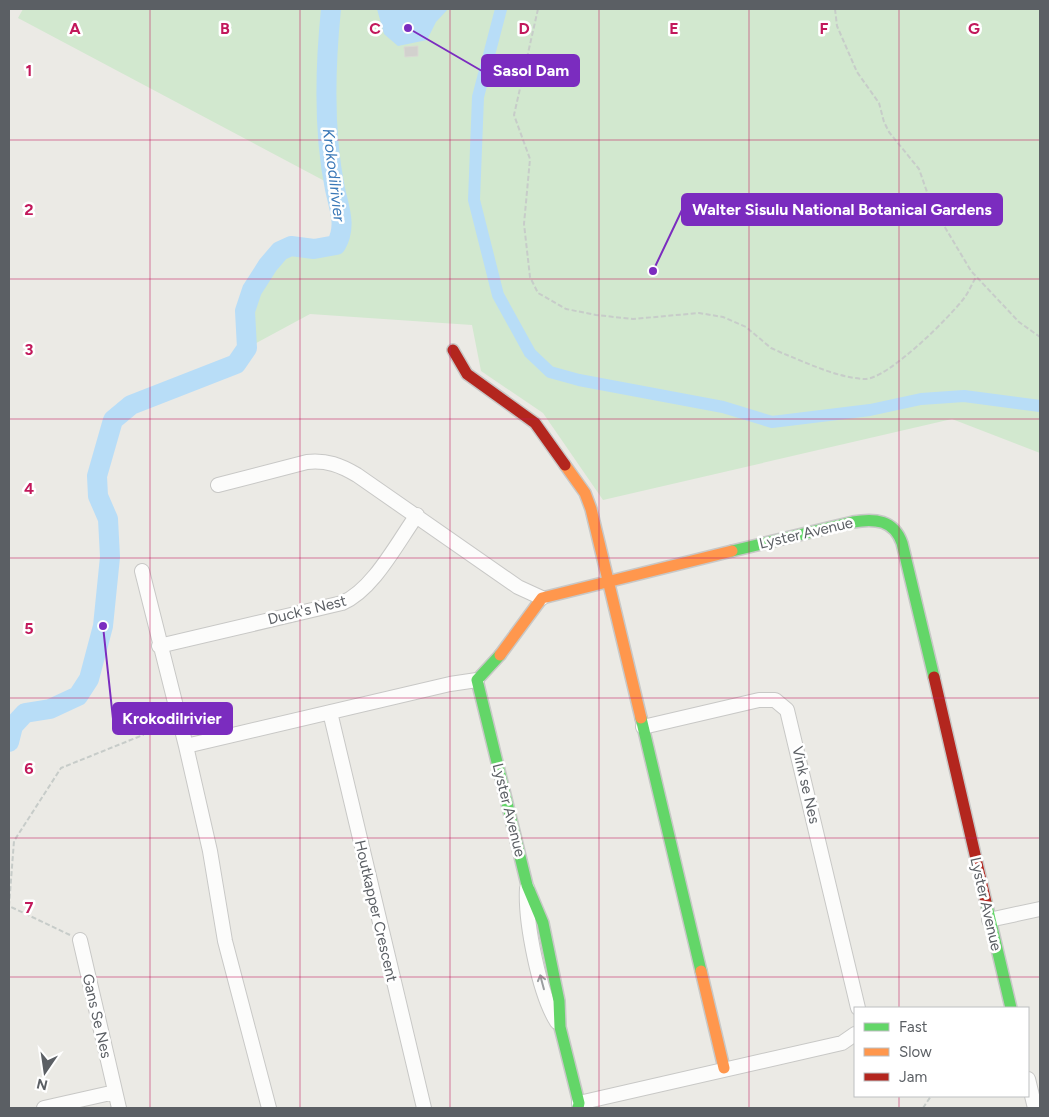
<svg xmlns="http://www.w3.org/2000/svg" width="1049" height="1117" font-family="Figtree,sans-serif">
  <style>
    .green { fill: #d2e8cf }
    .water { fill: #b8ddf7 }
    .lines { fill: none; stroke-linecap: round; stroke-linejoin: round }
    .canal { stroke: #b8ddf7; stroke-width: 12 }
    .river { stroke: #b8ddf7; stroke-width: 20 }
    .building { fill: #d2d1ce; stroke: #dad9d4 }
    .street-casing { stroke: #c8c8c6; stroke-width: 16 }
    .fast-casing { stroke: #c8c8c7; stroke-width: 14 }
    .slow-casing { stroke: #c8c8c7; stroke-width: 14 }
    .jam-casing { stroke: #c8c8c7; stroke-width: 14 }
    .path { stroke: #c7ccc9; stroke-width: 2; stroke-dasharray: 5 2.5; stroke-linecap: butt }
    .street { stroke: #fcfcfb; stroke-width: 14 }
    .fast { stroke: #63d668; stroke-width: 11 }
    .slow { stroke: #ff974d; stroke-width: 11 }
    .jam { stroke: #b3261e; stroke-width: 11 }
    .oneway { stroke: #9b9ea0 }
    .grid { fill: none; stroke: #c2185b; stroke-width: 1; stroke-opacity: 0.55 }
    .labels { text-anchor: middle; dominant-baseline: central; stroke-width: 5; stroke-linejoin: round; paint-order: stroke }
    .street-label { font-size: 15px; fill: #5b5f64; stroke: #fff }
    .water-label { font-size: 16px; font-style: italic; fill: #3a78b7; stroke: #fff }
    .grid-label { font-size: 16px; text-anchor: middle; font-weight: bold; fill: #c2185b; stroke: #fff; stroke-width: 5; stroke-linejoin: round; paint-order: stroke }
    .leader { fill: none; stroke: #7b2cbf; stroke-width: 2 }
    .callout-dot { fill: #7b2cbf; stroke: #fff; stroke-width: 2 }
    .callout { fill: #7b2cbf; stroke: #7b2cbf; stroke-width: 2 }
    .callout-label { font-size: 16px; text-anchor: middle; font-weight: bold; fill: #fff }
  </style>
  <rect width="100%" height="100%" fill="#ebeae5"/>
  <path class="green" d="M23 9H1040V453L952 419 603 500 543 413 481 371 472 325 310 314 247 348 242 317 252 290 280 251 299 247 337 245 342 227 334 186 18 18Z"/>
  <path class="water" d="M377 9H448L436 22 427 40 398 46 384 34Z"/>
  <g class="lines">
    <path class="canal" d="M501 9 478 97 474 200 498 295 530 353 550 372 579 380 723 407 772 422 870 410 921 399 964 396 1040 406"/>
    <path class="river" d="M9 742 13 726 25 713 50 709 78 696 89 679 103 626 110 557 108 519 98 496 97 476 113 420 131 405 236 364 247 348 245 311 252 290 268 265 280 251 291 246 314 249 336 245C347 226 339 208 335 189 323 130 325 68 331 9"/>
  </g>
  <path class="building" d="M418 46V56L405 57 404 47Z"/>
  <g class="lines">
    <g class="street-casing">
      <path id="street" d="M218 485 307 462C327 460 340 465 357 475L518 587 542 598
        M142 571 186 746 210 851 225 941 269 1108
        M159 646 342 603C373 590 397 543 417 515
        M330 712 424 1108
        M643 727 759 700H775L787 710 858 1008
        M186 746 450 684 477 680
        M527 888C525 921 539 994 557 1022
        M989 920 1040 909
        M80 940 119 1108
        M1028 1079 1035 1108
        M579 1103 842 1043 855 1034
        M44 1108 115 1092"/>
    </g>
    <g class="fast-casing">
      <path id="fast" d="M732 551 853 522C875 518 894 520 902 543L934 677
        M500 655 477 680 527 885 543 923 559 1001 560 1027 579 1103 578 1108
        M641 718 701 971
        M986 902 1011 1008"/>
    </g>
    <g class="slow-casing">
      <path id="slow" d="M565 465 585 493 591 509 641 718
        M500 655 542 598 732 551
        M701 971 724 1068"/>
    </g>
    <g class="jam-casing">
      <path id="jam" d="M453 350 467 374 535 423 565 465
        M934 677 986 902"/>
    </g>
    <path class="path" d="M538 9 514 115 530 159 524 224 530 277 538 293 566 309 596 315 633 319 699 313 723 317 746 327 771 348 782 353C807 363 838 378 865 379 888 379 951 316 965 297 969 291 972 284 976 277
      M835 9 837 26 857 72 879 103 884 122 889 132 919 169 927 192 940 219 971 271 1019 322 1040 337
      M70 935 9 906 14 841 61 768 143 735 163 706
      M923 1108 931 1096"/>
    <use href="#street" class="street"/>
    <use href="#fast" class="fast"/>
    <use href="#slow" class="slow"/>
    <use href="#jam" class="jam"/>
  </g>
  <defs><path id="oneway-shaft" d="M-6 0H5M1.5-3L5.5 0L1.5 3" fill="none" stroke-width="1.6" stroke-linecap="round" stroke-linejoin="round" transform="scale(1.25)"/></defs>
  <use class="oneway" href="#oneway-shaft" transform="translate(542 982) rotate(-105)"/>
  <path class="grid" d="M150 9V1108M300 9V1108M450 9V1108M599 9V1108M749 9V1108M899 9V1008M9 140H1040M9 279H1040M9 419H1040M9 558H1040M9 698H1040M9 838H1040M9 977H1040M899 1096V1108"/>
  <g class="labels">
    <g class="street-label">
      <text transform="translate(806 533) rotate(-13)">Lyster Avenue</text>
      <text transform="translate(307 610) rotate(-14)">Duck's Nest</text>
      <text transform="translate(806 785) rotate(77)">Vink se Nes</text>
      <text transform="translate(509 810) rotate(76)">Lyster Avenue</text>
      <text transform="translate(986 904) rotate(77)">Lyster Avenue</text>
      <text transform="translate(376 911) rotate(77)">Houtkapper Crescent</text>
      <text transform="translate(97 1016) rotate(77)">Gans Se Nes</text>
    </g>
    <g class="water-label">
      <text transform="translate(334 175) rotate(83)">Krokodilrivier</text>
    </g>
  </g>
  <g class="grid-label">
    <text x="75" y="34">A</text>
    <text x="225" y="34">B</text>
    <text x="375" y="34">C</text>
    <text x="524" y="34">D</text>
    <text x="674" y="34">E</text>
    <text x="824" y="34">F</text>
    <text x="974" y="34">G</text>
    <text x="29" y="76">1</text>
    <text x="29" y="215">2</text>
    <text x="29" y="355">3</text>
    <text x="29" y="494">4</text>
    <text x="29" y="634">5</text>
    <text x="29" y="774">6</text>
    <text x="29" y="913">7</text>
  </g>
  <path class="leader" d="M408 28L482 71M653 271L682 210M103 626L113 719"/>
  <g class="callout-dot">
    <circle cx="408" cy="28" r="5"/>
    <circle cx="653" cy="271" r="5"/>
    <circle cx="103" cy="626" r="5"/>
  </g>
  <g class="callout">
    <rect x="482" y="55" width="97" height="31" rx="5"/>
    <rect x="682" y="194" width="320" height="31" rx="5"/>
    <rect x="113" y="703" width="119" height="31" rx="5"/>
  </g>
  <g class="callout-label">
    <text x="531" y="76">Sasol Dam</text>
    <text x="842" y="215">Walter Sisulu National Botanical Gardens</text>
    <text x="172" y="724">Krokodilrivier</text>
  </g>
  <rect width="1049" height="1117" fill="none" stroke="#5b5f64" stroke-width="20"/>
  <rect x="854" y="1007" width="175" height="90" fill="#ffffff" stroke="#bdbfc1"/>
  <rect x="864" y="1023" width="25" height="8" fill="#63d668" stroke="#bdbfc1"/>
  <text x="899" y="1032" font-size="15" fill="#5b5f64">Fast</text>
  <rect x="864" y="1048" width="25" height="8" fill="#ff974d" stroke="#bdbfc1"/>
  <text x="899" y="1057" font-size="15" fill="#5b5f64">Slow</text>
  <rect x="864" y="1073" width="25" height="8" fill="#b3261e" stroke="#bdbfc1"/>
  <text x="899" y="1082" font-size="15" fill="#5b5f64">Jam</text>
  <g transform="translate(45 1072) rotate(193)" stroke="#ffffff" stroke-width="4" paint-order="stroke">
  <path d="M0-4L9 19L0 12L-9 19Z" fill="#5b5f64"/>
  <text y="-8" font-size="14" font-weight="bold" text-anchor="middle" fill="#5b5f64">N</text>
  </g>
</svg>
